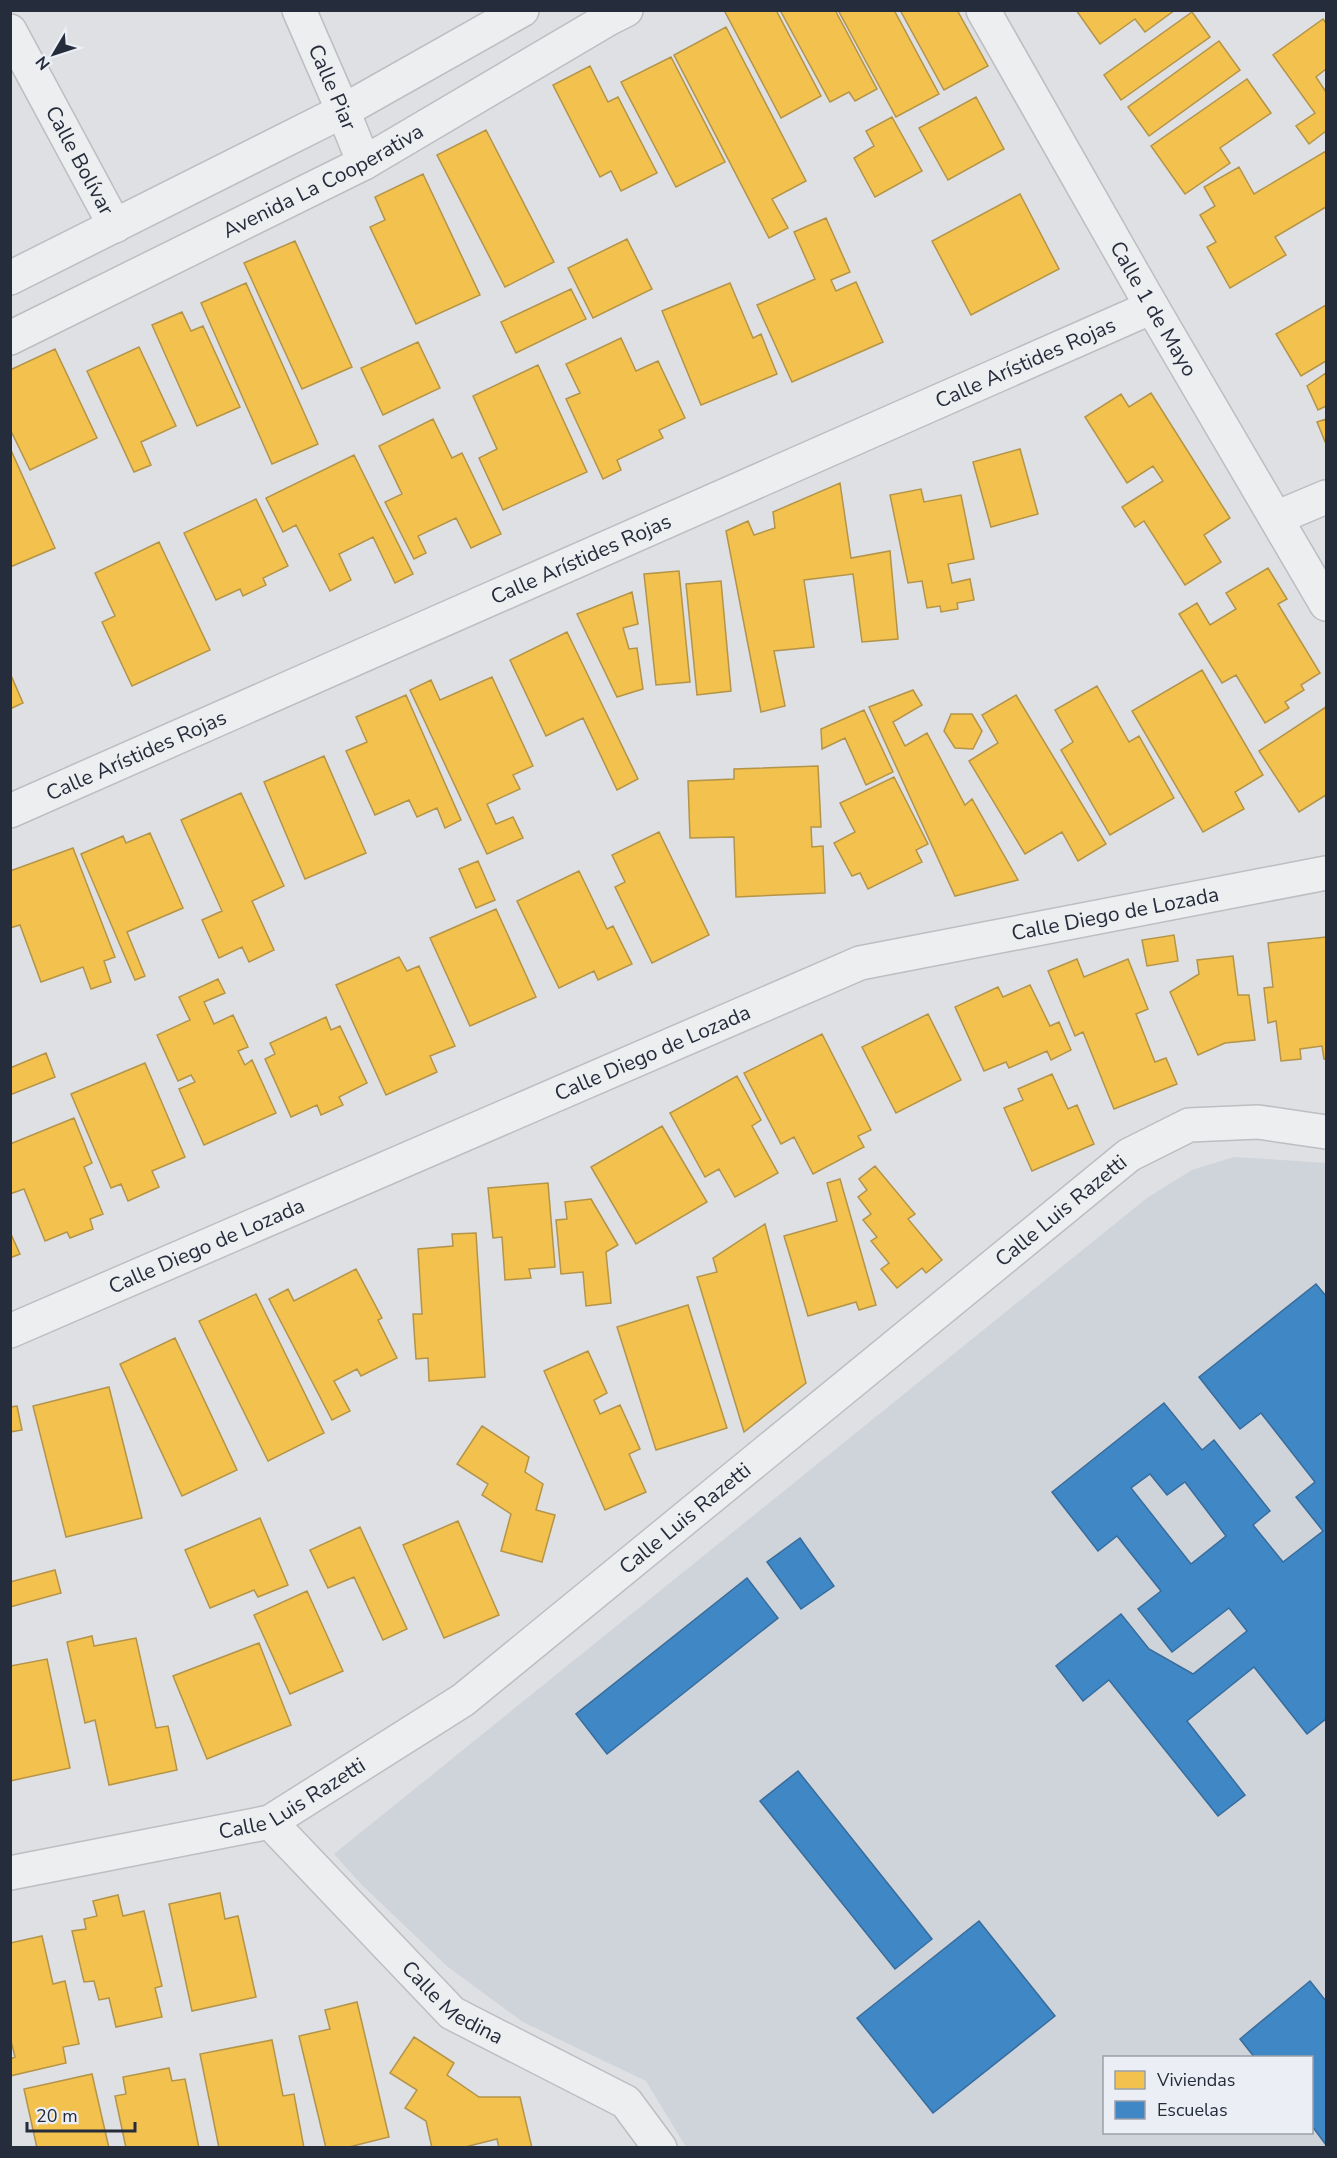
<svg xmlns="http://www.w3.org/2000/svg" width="1337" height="2158" font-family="'Nunito Sans',sans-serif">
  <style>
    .built { fill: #cfd3da; fill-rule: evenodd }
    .homes { fill: #f2c14e; stroke: #b49449; stroke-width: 1.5 }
    .schools { fill: #3f88c5; stroke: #376c9c; stroke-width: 1.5; fill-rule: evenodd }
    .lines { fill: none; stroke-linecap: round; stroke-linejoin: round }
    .street-casing { stroke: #bcbec1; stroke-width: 36 }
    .street { stroke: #edeef0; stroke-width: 33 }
    .labels { text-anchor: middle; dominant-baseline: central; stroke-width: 6; stroke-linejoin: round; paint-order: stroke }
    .street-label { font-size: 21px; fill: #252c3c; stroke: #ebeef4 }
  </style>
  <rect width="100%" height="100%" fill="#dee0e3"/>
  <path class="built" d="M1234 1157 1326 1163V2147H686L646 2081 523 2022 448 1967 362 1885 334 1854 1147 1198 1192 1170ZM1104 2058H1312V2132H1104Z"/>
  <path class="homes" d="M724 10H776L821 96 781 118Z
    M780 10H835L877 89 855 101 849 92 830 102Z
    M838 10H894L939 94 896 117Z
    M900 10H957L988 66 944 90Z
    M1076 10H1175L1145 32 1135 19 1100 44Z
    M1192 12 1210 37 1121 100 1104 75Z
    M1323 19 1326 23V69L1316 77 1326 92V131L1309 144 1296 126 1315 113 1273 55Z
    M726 27 806 181 772 199 788 228 769 238 674 55Z
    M1219 41 1240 70 1149 136 1128 107Z
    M671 57 725 162 676 187 621 82Z
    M590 66 608 102 618 97 657 173 621 191 611 171 600 177 553 85Z
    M1247 79 1271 113 1220 148 1230 163 1185 194 1151 146Z
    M976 97 1004 149 948 180 919 128Z
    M892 117 922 171 875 197 854 158 874 146 866 131Z
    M486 130 554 262 505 287 437 155Z
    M1326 151V207L1275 237 1286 255 1230 288 1207 247 1216 242 1200 215 1215 206 1204 187 1239 167 1254 194Z
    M423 174 480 295 416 324 370 227 385 220 375 197Z
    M1020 194 1059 269 971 315 932 241Z
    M826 218 850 272 831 280 836 291 856 282 883 342 792 382 757 305 815 279 794 232Z
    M627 239 652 289 593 318 568 268Z
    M295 241 352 367 302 389 244 263Z
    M246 283 318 444 272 464 201 303Z
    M730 283 753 338 761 334 777 374 701 405 662 311Z
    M571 289 586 319 516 353 501 322Z
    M1326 305V361L1301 376 1276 334Z
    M182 312 191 331 203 326 240 407 197 426 152 325Z
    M621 338 636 371 658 361 685 418 659 430 663 438 617 460 621 470 603 479 566 399 580 393 566 364Z
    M418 342 440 388 383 415 361 368Z
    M139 347 176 426 141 442 151 465 134 472 87 371Z
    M55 349 97 438 30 470 10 429V370Z
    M538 365 587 472 503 510 479 458 497 449 473 396Z
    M1326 373V406L1318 410 1307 386Z
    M1151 393 1230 518 1204 535 1221 562 1185 585 1144 521 1135 527 1122 507 1163 481 1153 466 1127 483 1085 417 1121 394 1129 407Z
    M433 419 452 458 462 453 501 534 471 548 456 518 418 536 426 553 414 559 385 502 402 494 379 446Z
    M1326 419V444L1317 422Z
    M10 448 55 548 10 567Z
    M1020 449 1038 514 991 527 973 462Z
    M354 455 413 574 395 583 373 537 339 554 351 580 330 591 296 525 283 532 266 498Z
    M840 483 851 558 890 551 898 639 862 642 853 574 804 580 814 647 774 651 785 706 761 712 726 531 748 521 754 535 775 528 773 512Z
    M921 489 924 502 961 495 974 559 948 564 952 583 970 579 974 600 957 603 958 609 941 612 940 606 927 608 922 581 908 583 890 495Z
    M256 499 288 566 263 578 266 585 243 596 240 589 216 600 184 533Z
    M159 542 210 650 132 686 102 622 115 616 95 573Z
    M1268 568 1287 599 1278 604 1320 673 1301 685 1304 690 1285 702 1289 708 1265 723 1236 675 1222 683 1179 614 1197 603 1210 625 1236 609 1226 593Z
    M679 571 690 682 656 685 644 574Z
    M721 581 731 691 697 695 686 584Z
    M632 592 638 624 623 628 629 649 637 648 643 689 617 697 577 614Z
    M567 632 638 779 617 790 583 718 546 736 510 660Z
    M1202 670 1263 775 1235 792 1244 809 1203 832 1132 711Z
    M10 673 23 703 10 709Z
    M492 677 533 766 513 775 520 789 487 804 496 824 513 817 523 838 487 854 410 690 431 680 440 700Z
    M1097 686 1129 742 1139 736 1174 798 1110 835 1061 750 1073 742 1055 710Z
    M913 690 922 705 893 722 905 746 927 733 965 805 972 799 1018 880 955 896 869 707Z
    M406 695 461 820 445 828 437 808 417 817 409 800 375 815 346 751 367 742 356 717Z
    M1016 695 1106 844 1078 861 1062 832 1025 854 969 761 998 743 982 715Z
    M1326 707V795L1299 812 1259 751Z
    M864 710 893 772 866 785 845 738 822 749 821 729Z
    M951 714H972L982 731 973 749 955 748 944 731Z
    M324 756 366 853 305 879 264 782Z
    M818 766 821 827H811L812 847 823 846 825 893 736 897 734 837 690 838 688 781 734 779V769Z
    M894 777 928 844 916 850 922 862 868 889 860 873 852 876 834 843 855 832 840 803Z
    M241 793 284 886 252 901 274 950 249 962 242 947 219 958 202 920 222 911 181 820Z
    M659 832 709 935 652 963 615 887 625 882 612 855Z
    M150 833 183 908 127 932 145 976 135 980 81 854 123 836 126 843Z
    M73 848 115 957 104 961 111 982 91 989 83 967 41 982 20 925 10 928V871Z
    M478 861 495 900 476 908 459 869Z
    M579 871 607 929 613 926 632 964 598 980 594 971 559 988 517 901Z
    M496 909 536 997 470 1026 430 938Z
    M1174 935 1178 961 1147 966 1142 940Z
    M1326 937V1059H1324L1322 1046 1300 1049 1301 1059 1281 1061 1276 1021 1268 1023 1264 988 1273 987 1268 943Z
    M1233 956 1238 995H1249L1255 1040 1225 1043 1198 1055 1170 992 1199 974 1197 960Z
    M399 957 407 971 419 966 455 1046 430 1056 437 1072 386 1095 336 985Z
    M1077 959 1084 977 1128 959 1148 1009 1136 1014 1155 1062 1166 1058 1177 1084 1114 1109 1083 1032 1075 1036 1048 971Z
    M218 979 225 993 204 1002 214 1024 233 1015 248 1047 238 1051 245 1065 252 1060 276 1113 204 1145 179 1089 195 1082 191 1075 178 1081 157 1035 190 1020 179 997Z
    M1030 985 1050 1026 1059 1022 1071 1050 1051 1060 1047 1051 1009 1068 1006 1062 984 1071 955 1007 998 987 1003 997Z
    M928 1014 961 1080 896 1113 862 1047Z
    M326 1017 331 1030 340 1026 367 1083 339 1097 343 1105 321 1115 317 1105 291 1117 265 1059 275 1054 270 1043Z
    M822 1034 871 1130 858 1136 864 1147 813 1174 794 1137 781 1144 744 1073Z
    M46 1053 55 1077 10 1095V1068Z
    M145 1063 185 1157 152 1171 159 1187 128 1201 121 1184 111 1188 71 1094Z
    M1052 1074 1068 1109 1077 1105 1094 1144 1032 1171 1004 1108 1023 1100 1018 1089Z
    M737 1076 761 1120 752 1126 778 1173 735 1197 719 1169 705 1177 670 1113Z
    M74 1118 92 1163 84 1167 103 1214 90 1219 93 1229 70 1238 67 1232 45 1241 24 1189 10 1194V1144Z
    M662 1126 707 1202 636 1244 591 1167Z
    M875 1166 915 1214 908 1219 942 1260 926 1273 922 1268 897 1288 881 1269 889 1263 871 1241 877 1237 863 1220 871 1214 858 1197 867 1190 859 1179Z
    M840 1179 876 1305 859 1310 856 1302 808 1316 784 1236 837 1221 827 1183Z
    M548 1183 555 1267 529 1269 531 1278 505 1280 502 1237 493 1238 488 1188Z
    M591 1199 618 1245 606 1252 611 1303 586 1306 583 1272 561 1274 556 1220 567 1219 565 1202Z
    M765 1224 806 1383 744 1432 697 1277 717 1272 713 1258Z
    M10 1232 20 1254 10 1258Z
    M476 1233 485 1377 429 1381 428 1358 416 1359 413 1314H422L418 1249 453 1246 452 1234Z
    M356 1269 382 1318 378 1320 397 1358 361 1376 357 1369 334 1381 350 1411 332 1420 269 1299 288 1289 294 1301Z
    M256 1294 324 1433 268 1461 199 1321Z
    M688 1305 727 1428 656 1450 617 1327Z
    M175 1338 237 1470 182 1496 120 1364Z
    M588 1351 607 1393 594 1400 600 1414 620 1405 640 1449 629 1454 646 1492 605 1510 544 1371Z
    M109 1387 142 1518 66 1537 33 1406Z
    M17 1406 22 1430 10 1432V1407Z
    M482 1426 529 1457 525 1472 543 1484 536 1510 555 1515 542 1562 501 1551 511 1514 482 1495 488 1484 457 1464Z
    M260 1518 288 1585 258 1597 254 1590 210 1608 185 1550Z
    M458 1521 499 1615 444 1638 403 1545Z
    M360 1527 407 1629 383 1640 354 1577 328 1588 310 1550Z
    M55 1570 61 1593 10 1607V1582Z
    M307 1591 343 1671 290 1694 254 1615Z
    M92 1636 94 1646 136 1638 156 1728 168 1726 177 1770 109 1785 95 1720 85 1723 67 1642Z
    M259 1643 291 1725 207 1759 173 1676Z
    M47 1659 70 1768 10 1781V1666Z
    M220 1893 225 1919 238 1916 256 1997 192 2011 169 1904Z
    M118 1895 123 1916 144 1911 162 1986 155 1988 162 2017 116 2027 109 1998 99 2000 94 1981 84 1982 72 1931 86 1929 84 1919 97 1916 93 1901Z
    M42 1936 53 1984 65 1981 79 2044 63 2047 66 2063 10 2076V2059L15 2057 10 2037V1943Z
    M357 2002 389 2137 345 2148H326L299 2036 330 2029 325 2010Z
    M414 2037 454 2063 447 2075 479 2097H520L532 2148H499L497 2139 461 2148H432L426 2121 405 2108 417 2090 390 2073Z
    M272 2040 283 2096 294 2094 304 2148H219L200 2054Z
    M169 2068 172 2081 185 2079 199 2148H126L115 2096 126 2094 123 2077Z
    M92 2074 109 2148H37L24 2089Z"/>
  <path class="schools" d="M1316 1284 1326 1296V1719L1307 1734 1254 1667 1187 1721 1245 1795 1218 1816 1109 1680 1083 1701 1056 1666 1121 1614 1149 1649 1193 1674 1247 1631 1229 1608 1172 1652 1138 1609 1161 1591 1117 1536 1098 1551 1052 1492 1164 1403 1202 1450 1214 1440 1270 1511 1253 1525 1283 1562 1323 1531 1296 1497 1315 1482 1261 1413 1240 1429 1199 1377ZM1150 1474 1167 1495 1185 1482 1226 1536 1191 1564 1131 1488Z
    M800 1538 834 1586 801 1609 767 1562Z
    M747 1578 778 1618 607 1754 576 1714Z
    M798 1771 932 1939 895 1969 760 1801Z
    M979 1921 1055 2016 933 2113 857 2018Z
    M1310 1981 1326 2001V2145L1312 2126V2058H1255L1240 2039Z"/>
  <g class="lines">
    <g class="street-casing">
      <g id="street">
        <path id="s1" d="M299 10 343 111 364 163"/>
        <path id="s2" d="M983 10 1152 307 1326 604"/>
        <path id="s3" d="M10 31 115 226"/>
        <path d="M10 278 343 111 522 10"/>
        <path id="s4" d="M10 338 364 163 608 19 626 10"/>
        <path d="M1276 518 1326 497"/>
        <path id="s5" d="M10 811 1152 307"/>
        <path id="s6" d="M10 1331 860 963 1326 873"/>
        <path id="s7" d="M270 1822 452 2013 626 2102 660 2148"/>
        <path id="s8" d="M10 1873 270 1822 463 1700 1129 1155 1189 1125 1258 1122 1326 1132"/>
      </g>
    </g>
    <use href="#street" class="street"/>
  </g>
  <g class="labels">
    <g class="street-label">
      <text stroke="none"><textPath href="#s1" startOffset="84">Calle Piar</textPath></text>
      <text stroke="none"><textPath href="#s3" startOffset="147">Calle Bolívar</textPath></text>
      <text stroke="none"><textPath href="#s4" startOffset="350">Avenida La Cooperativa</textPath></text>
      <text stroke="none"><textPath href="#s2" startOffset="344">Calle 1 de Mayo</textPath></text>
      <text stroke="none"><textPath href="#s5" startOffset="1110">Calle Arístides Rojas</textPath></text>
      <text stroke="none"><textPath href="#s5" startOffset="624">Calle Arístides Rojas</textPath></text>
      <text stroke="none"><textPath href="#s5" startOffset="138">Calle Arístides Rojas</textPath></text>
      <text stroke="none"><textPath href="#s6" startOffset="1186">Calle Diego de Lozada</textPath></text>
      <text stroke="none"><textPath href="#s6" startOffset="700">Calle Diego de Lozada</textPath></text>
      <text stroke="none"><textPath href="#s8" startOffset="1266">Calle Luis Razetti</textPath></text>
      <text stroke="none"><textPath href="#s6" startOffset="214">Calle Diego de Lozada</textPath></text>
      <text stroke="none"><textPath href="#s8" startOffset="780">Calle Luis Razetti</textPath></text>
      <text stroke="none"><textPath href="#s8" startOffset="294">Calle Luis Razetti</textPath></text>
      <text stroke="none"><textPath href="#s7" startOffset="258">Calle Medina</textPath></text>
    </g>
  </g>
  <rect width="1337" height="2158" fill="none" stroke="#252c3c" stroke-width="24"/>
  <rect x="1103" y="2056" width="210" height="78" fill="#ebeef4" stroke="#9ca0aa" stroke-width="1.5"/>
  <rect x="1115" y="2071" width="30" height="18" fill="#f2c14e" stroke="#9ca0aa" stroke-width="1.5"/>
  <text x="1157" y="2086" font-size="18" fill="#252c3c">Viviendas</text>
  <rect x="1115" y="2101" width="30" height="18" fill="#3f88c5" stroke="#9ca0aa" stroke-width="1.5"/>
  <text x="1157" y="2116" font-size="18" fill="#252c3c">Escuelas</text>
  <g transform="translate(54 54) rotate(231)" stroke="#ebeef4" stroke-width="4.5" paint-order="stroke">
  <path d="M0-4.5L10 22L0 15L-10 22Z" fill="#252c3c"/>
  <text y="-9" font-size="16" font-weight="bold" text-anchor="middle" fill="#252c3c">N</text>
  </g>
  <path d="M27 2122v9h108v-9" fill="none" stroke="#252c3c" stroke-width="3"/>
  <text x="36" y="2122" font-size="18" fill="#252c3c" stroke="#ebeef4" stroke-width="4.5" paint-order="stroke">20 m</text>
</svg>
